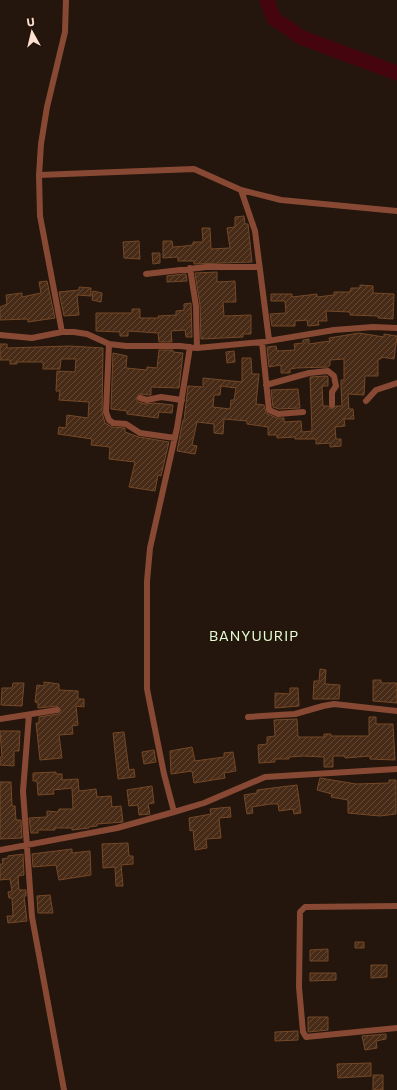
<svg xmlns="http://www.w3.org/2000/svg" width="397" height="1090" font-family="Commissioner,sans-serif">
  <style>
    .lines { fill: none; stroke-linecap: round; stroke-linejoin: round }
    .river { stroke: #44050e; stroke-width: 15 }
    .building { fill: url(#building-hatch); stroke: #754827; fill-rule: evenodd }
    .minor { stroke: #874933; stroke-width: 6 }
    .labels { text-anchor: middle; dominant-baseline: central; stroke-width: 3.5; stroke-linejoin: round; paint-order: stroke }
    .quarter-label { font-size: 14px; letter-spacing: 1px; fill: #e4ffd2; stroke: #24160c }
  </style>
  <defs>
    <pattern id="building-hatch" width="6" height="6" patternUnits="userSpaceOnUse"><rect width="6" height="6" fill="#472b17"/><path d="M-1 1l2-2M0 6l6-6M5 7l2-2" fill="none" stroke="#634938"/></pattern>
  </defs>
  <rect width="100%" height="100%" fill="#24160c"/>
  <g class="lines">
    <path class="river" d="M267 0 274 19 290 29 300 37 397 73"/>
  </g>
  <path class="building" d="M244 216 245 224H248L252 262 194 264V261H178V257L163 258V241H172L173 247 185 246 193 245V242H203L202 228H210L211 249 230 248 227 228 235 227V217Z
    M139 241 140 259 124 258 123 242Z
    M152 253H160V263L153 264Z
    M217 272V282L235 281 236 302H223L224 316 251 315V334H243V337L201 339 200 305 195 273Z
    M183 274H186L187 281 167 282V276Z
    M47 281 55 318 28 322V319L0 320V307L7 304 6 295 22 293V297L41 293 39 282Z
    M360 285 373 286V293L394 294 393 319 378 318V316L350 315V312L326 311 327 321H318L319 325 308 326 307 320 295 321V326H272L270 314 286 313 285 301H271V294H292V297L317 294V297L334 295V292H350L351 288H360Z
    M79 287 91 288V296L77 295 79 315 64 316 59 292 79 290Z
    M93 291 102 293 101 302 92 300Z
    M191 303 192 337H186L185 330 171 331 172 342H159L158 333 128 331V336H120V332L96 331V313H132V309H140V318H159L158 316 176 315V311L184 310V304Z
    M359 333 384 337V334L397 336 394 359 381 357V359H378V376H365L364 395 348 394 349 409H353L354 419H344L345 426 335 427 336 439H341V446L330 447V443L316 444V439H295V437L277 438V435H268V427L247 424V421L224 419 223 434 214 433V424L197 422 192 445 197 446 195 454 177 451 183 420H184L188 386 203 387V378L242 382V358H251L252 374H259L256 404 264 405 266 413 277 418H284V422L301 421 302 432 312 431 310 377 327 376 328 377V386H322L323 406H328L332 409 336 406H342L341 386V380H344V359L330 360V365L328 367 296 368 290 369V373H281V365L269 367 267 347 276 346 277 351 295 350 294 344 303 343V340L309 339V344L330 341 329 338ZM221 386 236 388 234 400H231L230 409 213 407 214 395H220Z
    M0 344H7V348L70 346 103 348 102 412 105 423 112 427 125 428V432L139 437 169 442 161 476 158 475 155 491 129 487 135 462 109 459 110 447 91 445 92 439 58 434 59 427 66 428 67 415 88 418 89 402 59 400 60 391H56L57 371 75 372 76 359H61L60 369H43V362H17V364H10V360H0Z
    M159 350H173V352L183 353 179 388 151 387V395L139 394 136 399 138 402 146 404 154 403 173 405 172 413 159 412 158 418 127 414V411L111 409 113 353 127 356 126 368 147 370V367L157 368Z
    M234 351 235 362 227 363 226 352Z
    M298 389 300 408 279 409 273 407 271 390Z
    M320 669 326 670 325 684 340 685 339 699H313L314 681H319Z
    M373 680H381V683H397V703L373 701Z
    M44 682 59 684V690L78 691V699H84V707L76 706 78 725 72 726 73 734 59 735 62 758 40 760 36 723H39V717L58 714 61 710 57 706 38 708V703L35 702 37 685 44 686Z
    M13 683H24L22 706 1 705 2 688H12Z
    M290 688H298L299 706 275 708V693L290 694Z
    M369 717H376V724H393L395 760 370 759V756L345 758V756H333V767H324V757L303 756 289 757V759H275V762L259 763 258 745 267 744V737L275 736 274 720 297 719 298 737H324V734H331V736H369Z
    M0 731H20L19 751H14V766L0 765V757H2Z
    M124 732 129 770 134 769 135 777 118 779 113 733Z
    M192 747 195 761 224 757V753L233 752 236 771 224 773 225 778 194 783 192 771 171 774 170 751Z
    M154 750 156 762 144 764 142 752Z
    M56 772V774H62V780L78 779 79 791 96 789 97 797 111 796 112 807 121 806 123 822 97 824V826L89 827V828L72 830V828H55V830H38V833H31L29 818 47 817V811L58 812 59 809H73L72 788 53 790 54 794 38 795 37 781H33V773Z
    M320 778 356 784 389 783V780H396V814L380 816 348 813V800L331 797 332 794 317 790Z
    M0 782H11L12 806H15L16 820H21L22 838 0 839Z
    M297 785 301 813 294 814 293 809 279 811 278 804H270L252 807 253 813 247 814 244 795 257 793V790Z
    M152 786 154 803 148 804 150 814 139 815 138 805 129 806 127 790Z
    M230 807 231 817 219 818 221 838 206 839 207 848 195 850 193 830 190 831 189 818 211 814 210 809Z
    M128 843 129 856H133V864L121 865 123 886H116L115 867 103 868 102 844Z
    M72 849V853L90 851 91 875 59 880 56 865 33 867 32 854Z
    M23 854 24 875 18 876 19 890H26V896H24L27 921 8 923 7 916H13L12 898H9L8 892 12 891 10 879 0 880V864H3L2 859 8 858V856Z
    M50 895 53 913H38L37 896Z
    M355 942H364V948H355Z
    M328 949V961H310V950Z
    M371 965H387V977L371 978Z
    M310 973H336V980L310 981Z
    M308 1017H328V1030L308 1032Z
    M298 1031V1040L275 1041V1032Z
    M386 1034V1039L376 1041 377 1048 365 1050 362 1036Z
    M371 1063V1076L338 1078 337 1064Z
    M373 1075H383V1090H373Z"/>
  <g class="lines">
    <path class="minor" d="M39 175 194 169 241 190 281 200 397 211
      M241 190 255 231 269 340
      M190 268 196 306 197 348
      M146 274 206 267H259
      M62 332 40 216 39 175 41 144 47 107 65 32 66 0
      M0 335 32 338 62 332H74L87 334 109 344 126 346H180L197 348 262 342 334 330 373 327 397 328
      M262 342 269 410 278 414 303 412
      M109 344 106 412 109 420 113 423 126 424 140 433 175 438
      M266 385 309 373 328 371 334 376 336 386 332 392V405
      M140 398 147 400 161 397 182 400
      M366 401 376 390 397 383
      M29 715 23 791 32 917 64 1090
      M248 717 295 714 323 706 334 704 397 711
      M0 719 57 710
      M174 812 164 774 147 689V581L150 548 177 428 190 347
      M0 850 117 828 174 812 204 803 265 777 397 769
      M397 906 305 907 300 912 299 987 303 1032 306 1037 397 1028"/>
  </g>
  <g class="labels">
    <g class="quarter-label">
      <text x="254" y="635">BANYUURIP</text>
    </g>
  </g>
  <g transform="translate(32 32) rotate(352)" stroke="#24160c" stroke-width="3" paint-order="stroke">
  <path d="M0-3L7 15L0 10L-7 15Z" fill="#ffe0d0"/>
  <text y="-6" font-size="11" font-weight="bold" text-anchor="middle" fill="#ffe0d0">U</text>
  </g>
</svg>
